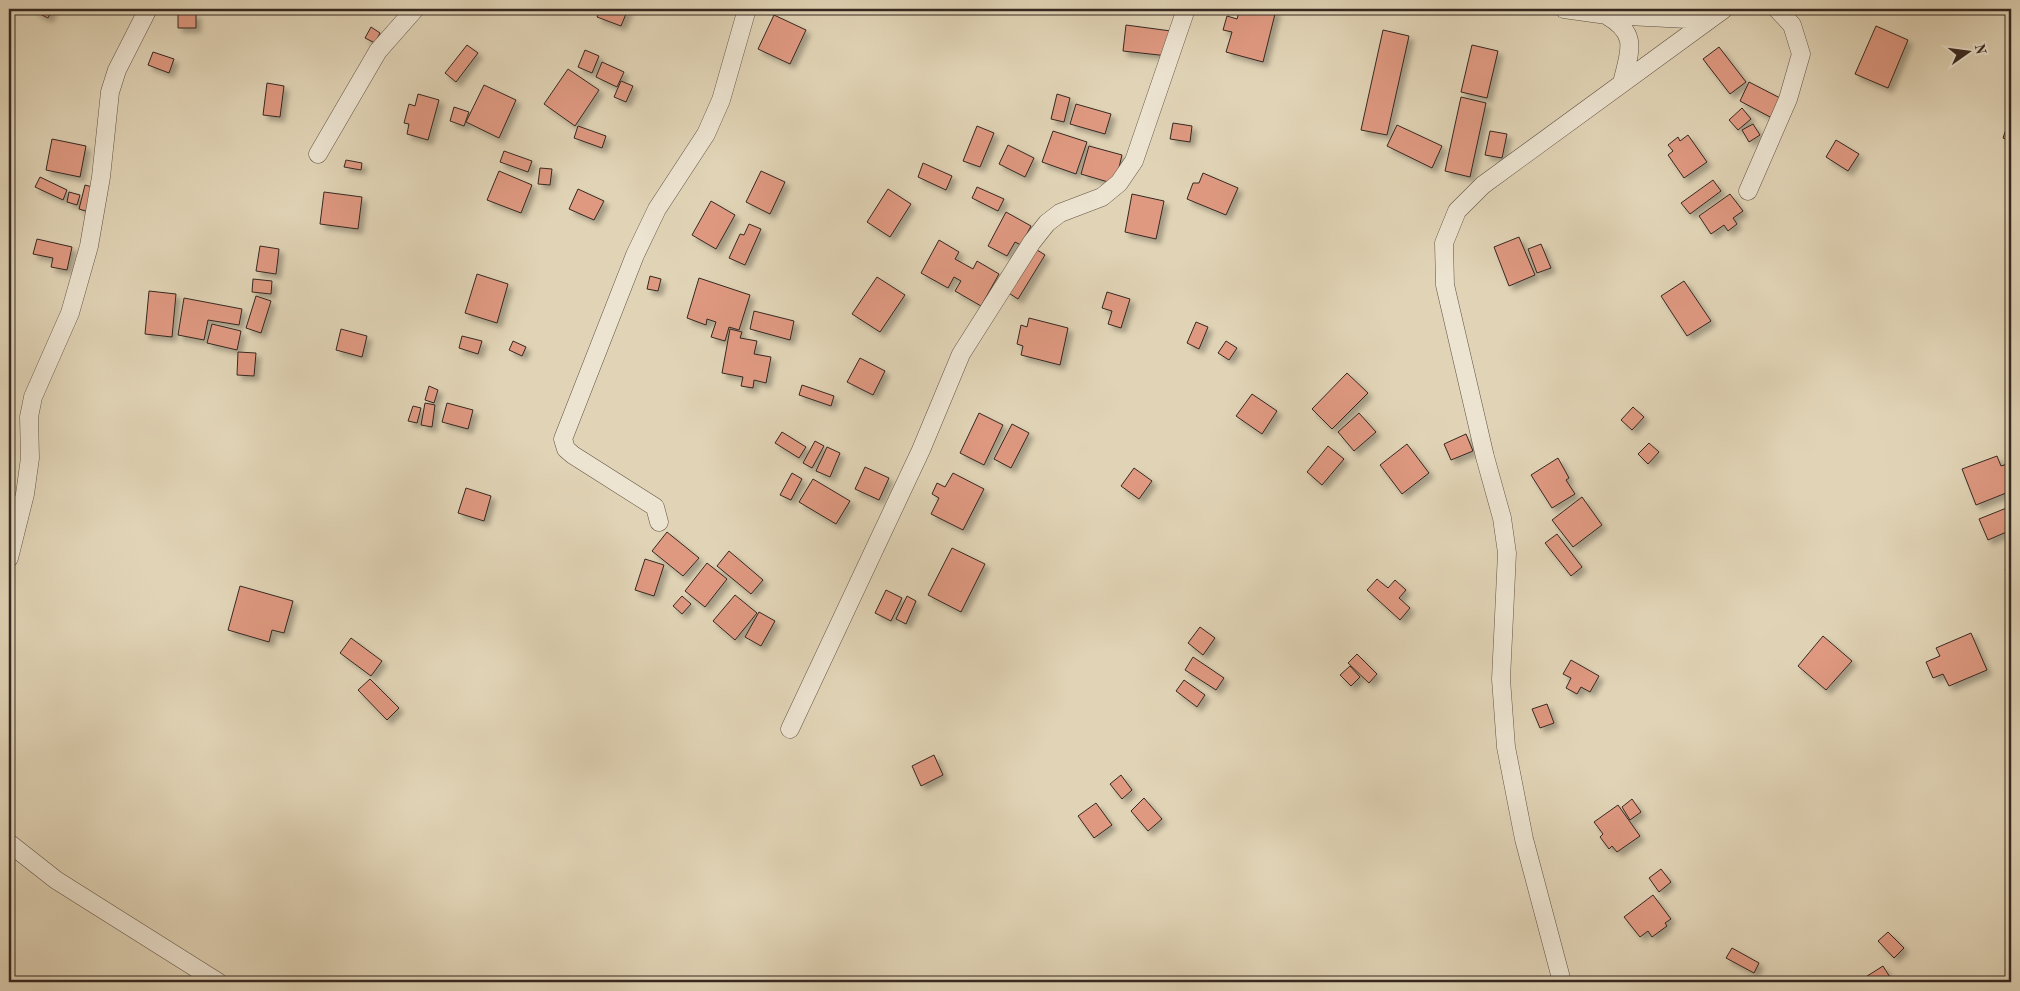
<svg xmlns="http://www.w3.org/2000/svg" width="2020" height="991" font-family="'Old Standard TT',serif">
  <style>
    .building { fill: #df9981; stroke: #362821; filter: url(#shadow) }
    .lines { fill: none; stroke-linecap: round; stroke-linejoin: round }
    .minor-casing { stroke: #615346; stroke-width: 19 }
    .minor { stroke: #ece3d0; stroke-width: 18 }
  </style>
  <defs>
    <filter id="shadow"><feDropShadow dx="4.5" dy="4.5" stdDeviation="2.5" flood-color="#0004"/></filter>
  </defs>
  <rect width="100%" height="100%" fill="#e1d4b6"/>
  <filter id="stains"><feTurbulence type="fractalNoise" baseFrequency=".004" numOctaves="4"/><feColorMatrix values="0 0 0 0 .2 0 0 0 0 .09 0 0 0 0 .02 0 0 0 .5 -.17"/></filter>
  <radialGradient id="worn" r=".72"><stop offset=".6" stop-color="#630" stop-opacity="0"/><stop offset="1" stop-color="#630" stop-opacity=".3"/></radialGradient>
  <path class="building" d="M35 9H53L48 18 34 11Z
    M601 9H628L621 26 597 17Z
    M1240 9 1276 10 1263 62 1226 52 1232 32 1223 30 1227 16 1237 19Z
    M178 14H196V28H178Z
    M774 15 806 30 790 64 758 49Z
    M1126 25 1171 31 1168 56 1123 51Z
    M1876 26 1908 40 1888 88 1855 74Z
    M371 27 380 33 375 43 365 38Z
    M1383 30 1409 36 1387 135 1361 130Z
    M467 45 478 53 456 82 445 73Z
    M1472 45 1498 51 1487 98 1461 92Z
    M1719 47 1746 82 1730 94 1703 59Z
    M585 50 599 56 592 73 578 67Z
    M153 52 174 59 169 73 148 65Z
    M602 62 624 72 617 87 596 77Z
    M568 69 599 90 575 126 544 104Z
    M621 81 633 86 626 102 614 97Z
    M1749 82 1782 99 1772 118 1740 101Z
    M267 83 284 86 280 117 263 115Z
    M484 85 516 100 499 138 466 122Z
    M418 94 439 100 428 140 407 134 409 124 404 123 409 104 415 106Z
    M1057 94 1070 98 1064 122 1051 119Z
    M1461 97 1486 103 1470 177 1445 171Z
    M1076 104 1111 114 1105 134 1070 124Z
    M454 107 469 112 464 126 450 121Z
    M1742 108 1751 119 1738 130 1729 120Z
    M2011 115V141L2003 138Z
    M1173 123 1192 126 1190 142 1170 139Z
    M1753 124 1760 135 1749 142 1742 130Z
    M1397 125 1442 146 1432 168 1387 146Z
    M578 126 606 136 602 148 574 138Z
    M977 126 994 133 980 167 963 161Z
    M1053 131 1087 142 1076 174 1042 162Z
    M1490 131 1507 134 1502 158 1485 155Z
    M1688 135 1707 162 1684 178 1668 155 1673 151 1668 145 1678 137 1680 141Z
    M52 139 86 146 80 177 46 170Z
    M1836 140 1859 154 1848 171 1826 157Z
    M1008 145 1034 158 1025 177 999 164Z
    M1089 146 1122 155 1115 184 1081 174Z
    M504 151 532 161 528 172 500 162Z
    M346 160 362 163 361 170 344 167Z
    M923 163 952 176 946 190 918 177Z
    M540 168 552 169 550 185 538 184Z
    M499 171 532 185 521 213 487 200Z
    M761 171 785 182 770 214 746 202Z
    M1203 173 1238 188 1226 215 1187 199 1193 183H1199Z
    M40 177 67 190 63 200 35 187Z
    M1713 180 1721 191 1690 214 1681 203Z
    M85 185 96 188 89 212 79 209Z
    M977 187 1004 199 998 211 972 198Z
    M578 189 604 201 594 220 569 209Z
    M888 189 911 204 890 237 867 222Z
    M69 192 80 195 77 205 67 202Z
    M324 192 362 197 358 229 320 224Z
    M1132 194 1164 201 1156 239 1125 232Z
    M1730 194 1743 211 1733 218 1737 224 1728 231 1724 225 1711 234 1699 216Z
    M711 201 735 215 716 249 692 235Z
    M1006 212 1031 226 1021 245 1015 242 1007 256 988 246Z
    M749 224 761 229 745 265 729 258 740 234 744 235Z
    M1519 237 1535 275 1509 286 1494 247Z
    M37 239 72 247 67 270 51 267 53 258 33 254Z
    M939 240 959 252 955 259 973 269 977 261 999 274 981 306 955 291 961 281 954 277 948 288 921 273Z
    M1541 244 1551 268 1537 273 1528 249Z
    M260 246 279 249 276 274 256 271Z
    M1034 248 1045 255 1018 299 1007 292Z
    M477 274 508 284 497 323 465 313Z
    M650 276 661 279 658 291 647 289Z
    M877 277 905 295 880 332 852 314Z
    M699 278 750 295 739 330 729 327 725 341 711 337 716 322 707 319 706 325 687 318Z
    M253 279 272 281 271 294 252 292Z
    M1684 281 1711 321 1687 336 1661 296Z
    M149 291 176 294 172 337 145 334Z
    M1107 292 1130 299 1121 328 1108 324 1112 311 1102 308Z
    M256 296 271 301 261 333 246 328Z
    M184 298 242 309 239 325 208 320 204 340 178 335Z
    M754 311 794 321 790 340 750 329Z
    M1029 318 1068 328 1060 365 1021 355 1023 346 1017 344 1021 325 1027 327Z
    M1196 322 1208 327 1199 349 1187 343Z
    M212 324 241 331 237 350 207 343Z
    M341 329 367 336 362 357 336 350Z
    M730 329 742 332 740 338 757 341 754 354 771 357 766 383 754 380 753 388 741 386 743 377 722 373Z
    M462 336 482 341 478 354 459 348Z
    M513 341 526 347 522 356 509 350Z
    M1226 341 1237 348 1229 360 1218 353Z
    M238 352 256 353 254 376 237 375Z
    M860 358 885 371 873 395 847 382Z
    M1347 373 1368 393 1332 429 1312 409Z
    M802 385 834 396 831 406 799 395Z
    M429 386 438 390 434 403 425 400Z
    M1252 394 1277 411 1262 434 1236 416Z
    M425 403 435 405 432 427 421 425Z
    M447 403 473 410 468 429 442 422Z
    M413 406 421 408 417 423 408 421Z
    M1633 407 1644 417 1632 430 1621 420Z
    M979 413 1003 425 984 465 960 453Z
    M1359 413 1376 432 1354 451 1338 432Z
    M1012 424 1029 433 1011 468 994 459Z
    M782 432 806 447 799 458 775 443Z
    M1466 434 1473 451 1451 460 1444 444Z
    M815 441 824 446 812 468 803 463Z
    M1649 443 1659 452 1648 464 1638 454Z
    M1407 444 1429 473 1402 494 1380 465Z
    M1328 446 1344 459 1322 485 1307 472Z
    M827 447 840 453 830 477 816 471Z
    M1997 456 2001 466 2010 463 2011 491 1976 505 1962 469Z
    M1558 458 1569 478 1566 480 1575 494 1552 508 1531 475Z
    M865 467 889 478 879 500 855 489Z
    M1134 468 1152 481 1139 499 1121 486Z
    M792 473 802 479 791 500 780 495Z
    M953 473 984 489 963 530 931 514 939 498 932 494 937 483 945 487Z
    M813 479 850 501 836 524 799 502Z
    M466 488 491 496 484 521 458 513Z
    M1582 497 1602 525 1573 547 1552 520Z
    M2009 507 2011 513V530L1988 540 1979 519Z
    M667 532 699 558 683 576 652 551Z
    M1557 534 1582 567 1571 576 1545 543Z
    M952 548 985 564 961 612 928 595Z
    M729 551 763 580 751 594 717 566Z
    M645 559 664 565 654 596 635 590Z
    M707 563 727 579 705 607 685 591Z
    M2011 566V580L2010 581 2005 569Z
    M1377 579 1388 588 1395 580 1406 590 1399 598 1410 608 1400 620 1367 590Z
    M240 586 293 601 284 633 272 630 269 642 228 630Z
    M886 590 902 598 891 621 875 613Z
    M735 595 757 613 735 640 713 621Z
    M682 596 691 604 682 614 673 606Z
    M907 596 916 601 906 624 896 619Z
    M759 612 775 621 761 646 745 637Z
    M1200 627 1215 638 1203 655 1188 643Z
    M1971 633 1987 670 1949 686 1943 674 1933 678 1926 662 1940 656 1936 648Z
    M1823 636 1852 661 1826 690 1798 666Z
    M351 638 382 661 371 676 340 653Z
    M1357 654 1377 674 1369 683 1348 663Z
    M1193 657 1224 678 1216 690 1185 670Z
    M1571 660 1599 676 1590 692 1581 687 1577 694 1566 688 1571 678 1563 674Z
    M1350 666 1360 677 1351 686 1340 675Z
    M370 679 399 708 387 720 358 690Z
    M1184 680 1205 695 1197 707 1176 691Z
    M1547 704 1554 723 1540 728 1532 709Z
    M934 755 943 775 921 786 912 766Z
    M1121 775 1132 790 1122 799 1110 784Z
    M1144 798 1162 819 1148 831 1131 811Z
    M1632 799 1641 812 1630 820 1622 807Z
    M1096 803 1112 825 1094 838 1078 816Z
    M1618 805 1640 836 1617 852 1612 846 1609 849 1600 837 1603 834 1594 822Z
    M1661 869 1671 882 1659 892 1649 878Z
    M1653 895 1671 919 1665 923 1667 926 1652 937 1648 931 1640 937 1624 917Z
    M1888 932 1904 948 1894 958 1878 941Z
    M1732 948 1759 963 1754 973 1726 958Z
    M1883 966 1893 982H1866L1864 978Z"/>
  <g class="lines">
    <g class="minor-casing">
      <path id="minor" d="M1564 9 1607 15 1708 20
        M1606 15C1639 34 1630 50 1622 83
        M318 154 378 51 415 9
        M1748 191 1788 99 1801 54 1792 25 1777 9
        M659 522 655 507 573 455 566 449 563 439 635 255 657 209 706 134 721 100 747 9
        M9 558 25 494 30 458 29 417 33 397 70 313 89 246 101 177 110 92 117 70 148 9
        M790 729 921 450 961 354 1032 242 1047 223 1060 213 1102 197 1119 183 1134 161 1186 9
        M9 843 56 880 218 982
        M1562 982 1524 839 1506 747 1501 679 1507 553 1502 518 1485 457 1445 285 1444 243 1457 211 1483 185 1724 9"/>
    </g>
    <use href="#minor" class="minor"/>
  </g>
  <rect width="2020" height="991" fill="none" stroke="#e1d4b6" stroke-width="30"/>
  <rect x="10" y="10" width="2000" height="971" fill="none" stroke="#362821" stroke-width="2.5"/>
  <rect x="15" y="15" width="1990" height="961" fill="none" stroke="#362821"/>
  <g transform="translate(1968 52) rotate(76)" stroke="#ece3d0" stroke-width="4" paint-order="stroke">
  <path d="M0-4L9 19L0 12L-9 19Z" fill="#362821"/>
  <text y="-8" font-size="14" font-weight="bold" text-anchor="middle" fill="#362821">N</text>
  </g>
  <rect width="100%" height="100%" filter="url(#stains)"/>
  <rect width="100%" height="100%" fill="url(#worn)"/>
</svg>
